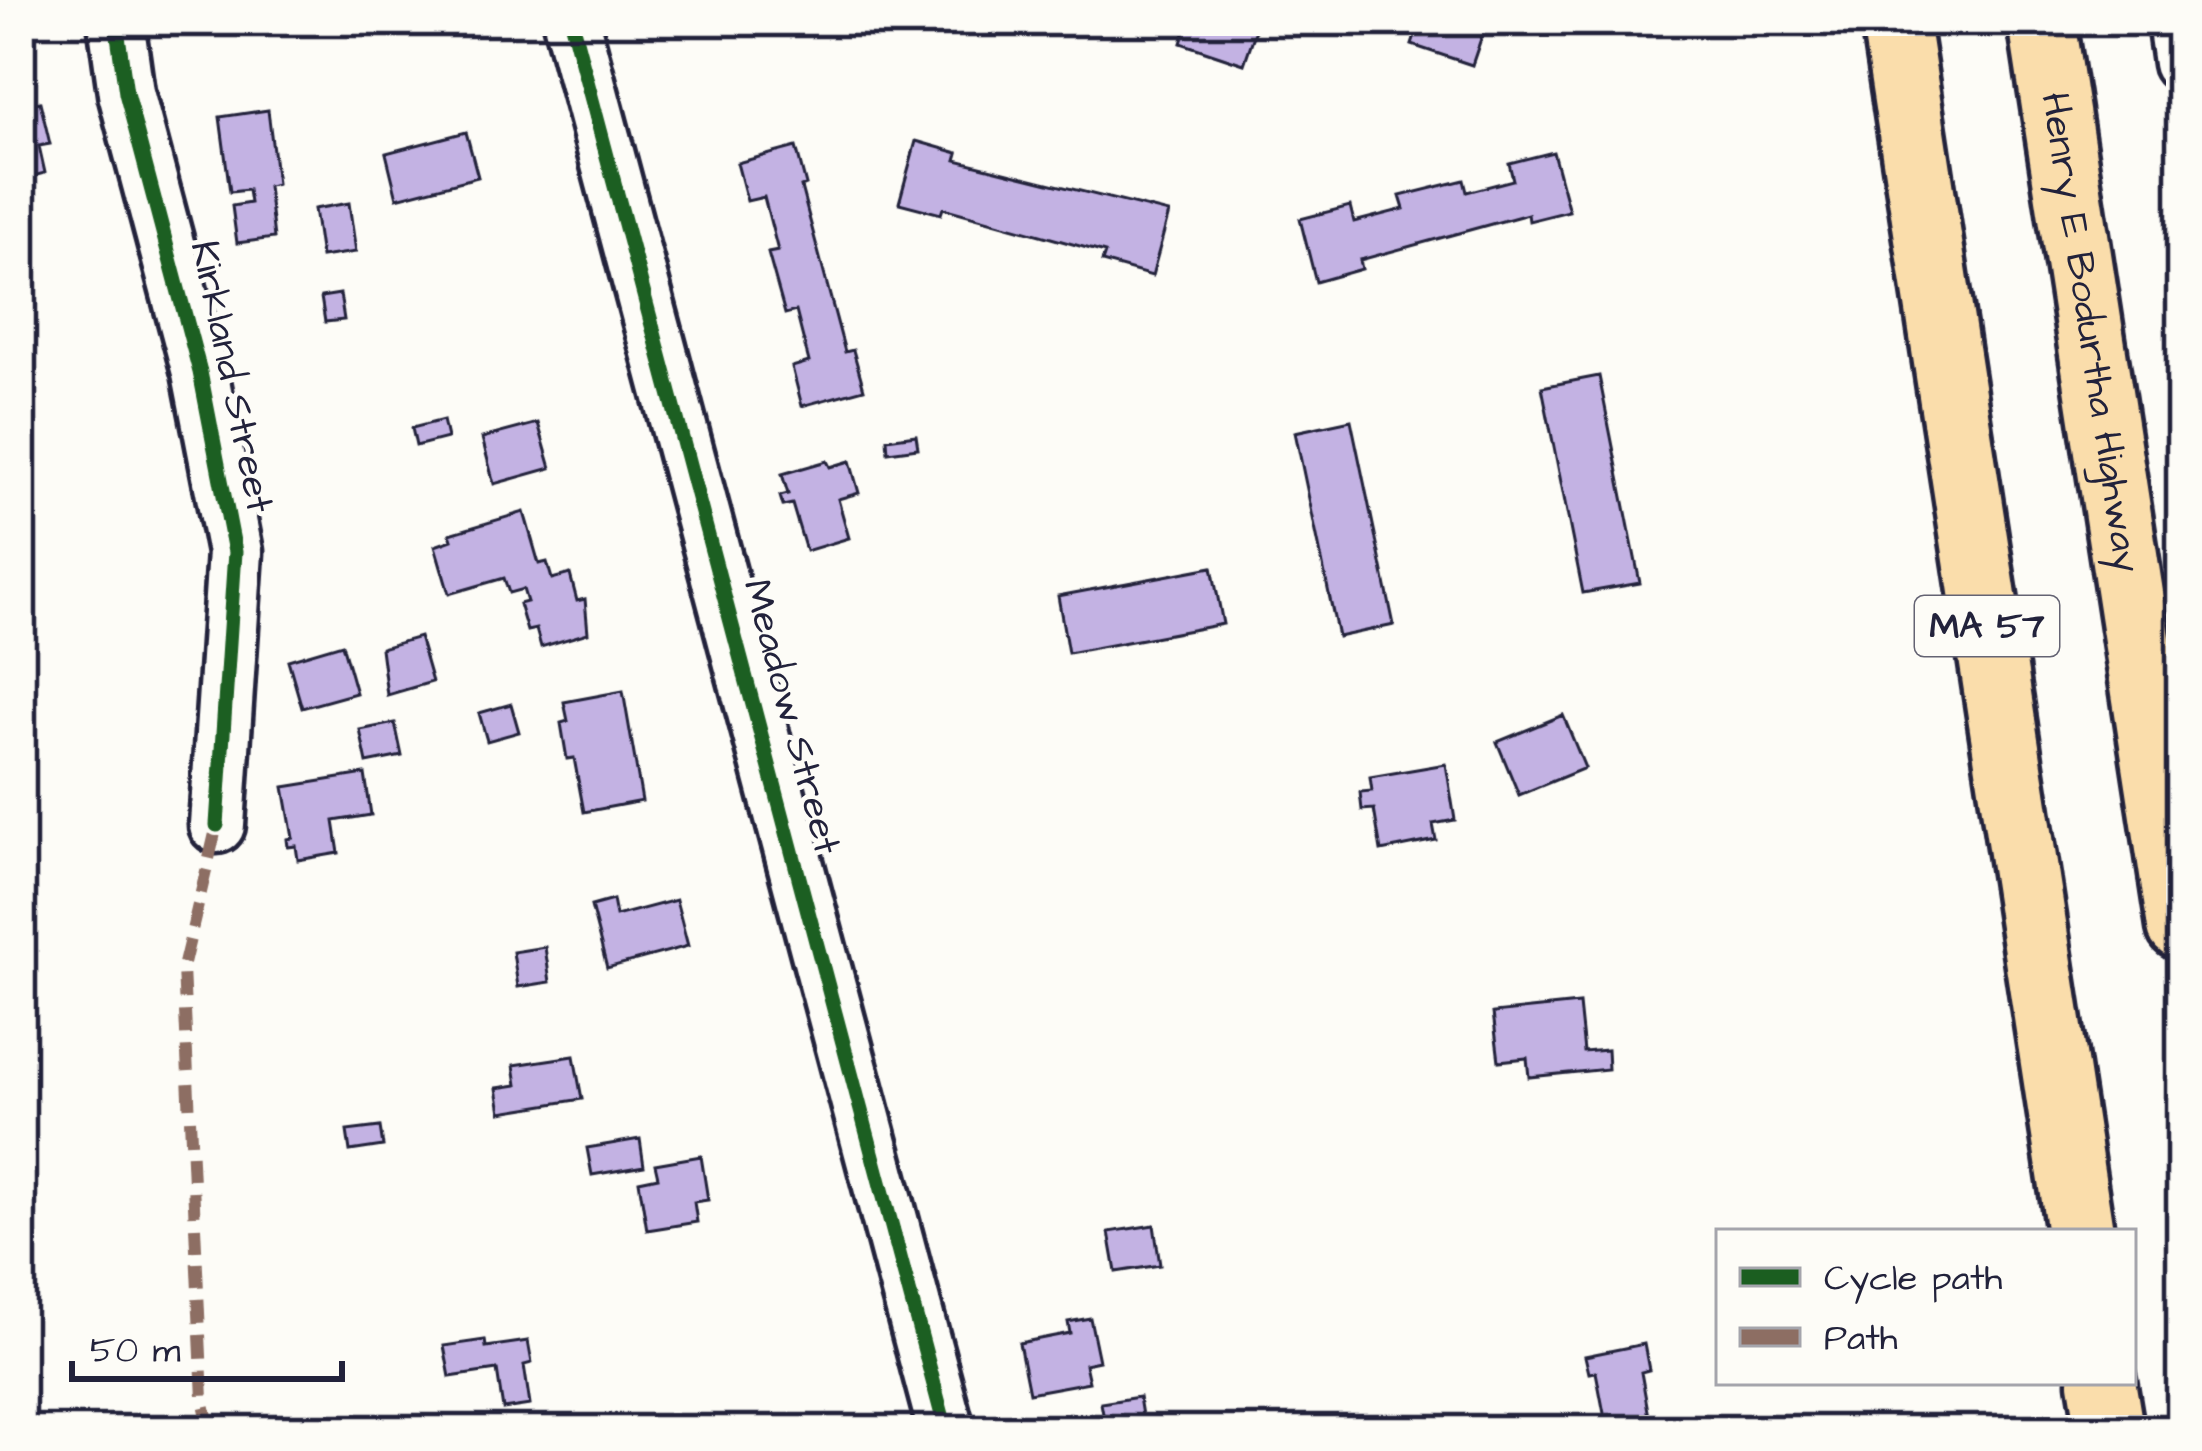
<svg xmlns="http://www.w3.org/2000/svg" width="2202" height="1451" font-family="'Architects Daughter',sans-serif">
  <style>
    .building { fill: #c3b2e3; stroke: #22223b; stroke-width: 3 }
    .lines { fill: none; stroke-linecap: round; stroke-linejoin: round }
    .minor-casing { stroke: #22223b; stroke-width: 63 }
    .highway-casing { stroke: #22223b; stroke-width: 75 }
    .minor { stroke: #fdfcf7; stroke-width: 54 }
    .highway { stroke: #faddab; stroke-width: 66 }
    .quiet { stroke: #8d6e63; stroke-width: 12; stroke-dasharray: 24 12; stroke-linecap: butt }
    .cycleway-casing { stroke: #fdfcf7; stroke-width: 22 }
    .cycleway { stroke: #1b5e20; stroke-width: 15 }
    .labels { text-anchor: middle; dominant-baseline: central; stroke-width: 10; stroke-linejoin: round; paint-order: stroke }
    .shield { fill: #fdfcf7; stroke: #646373; stroke-width: 3 }
    .shield-label { font-size: 36px; font-weight: bold; fill: #22223b }
    .street-label { font-size: 39px; fill: #22223b; stroke: #fdfcf7 }
  </style>
  <rect width="100%" height="100%" fill="#fdfcf7"/>
  <filter id="ink" filterUnits="userSpaceOnUse"><feTurbulence type="fractalNoise" baseFrequency=".00833" numOctaves="2"/><feDisplacementMap in="SourceGraphic" scale="24" xChannelSelector="R" yChannelSelector="G"/><feConvolveMatrix kernelMatrix="1 2 1 2 8 2 1 2 1" color-interpolation-filters="sRGB"/></filter>
  <g filter="url(#ink)">
    <path class="building" d="M1188 21H1259L1244 64 1181 43Z
      M1420 21H1487L1472 65 1412 45Z
      M40 102 50 144 39 146 45 173 21 179V106Z
      M268 110 277 184 268 186 274 238 237 243 232 206 250 203 248 190 230 192 220 117Z
      M466 132 478 177 397 198 386 153Z
      M916 141 958 153 956 160 1169 213 1152 276 1102 262 1105 253 943 208 941 214 899 203Z
      M796 147 806 185 801 187 845 352 853 350 864 389 802 406 792 367 809 362 796 311 785 314 768 253 778 251 764 197 747 201 737 163Z
      M1553 152 1569 211 1529 221 1528 214 1360 260 1362 269 1316 282 1300 219 1350 206 1354 222 1404 209 1400 196 1464 180 1467 192 1513 180 1509 163Z
      M349 203 356 252 321 257 314 209Z
      M340 294 344 320 325 322 321 297Z
      M1599 376 1640 583 1583 593 1542 387Z
      M443 420 447 438 416 446 412 428Z
      M1351 420 1394 625 1338 637 1295 432Z
      M538 423 551 468 494 484 482 438Z
      M916 435 918 448 888 452 887 439Z
      M827 461 830 467 850 461 859 493 838 499 849 538 806 551 792 504 783 506 780 496 788 494 782 474Z
      M524 512 539 564 547 562 552 579 570 574 577 601 585 599 588 633 541 647 536 629 527 631 519 604 527 602 523 589 509 593 504 578 449 594 435 546 452 540 450 534Z
      M1212 567 1223 624 1068 653 1058 596Z
      M419 637 432 682 387 695 381 648Z
      M342 644 356 693 302 708 288 660Z
      M623 691 642 801 584 812 574 758 567 759 561 723 568 721 564 702Z
      M511 704 519 732 487 741 479 713Z
      M1563 715 1585 768 1519 795 1497 742Z
      M395 723 402 756 367 763 360 730Z
      M1446 764 1455 820 1433 824 1436 840 1381 851 1374 809 1362 810 1360 792 1372 791 1370 777Z
      M365 774 371 815 334 821 339 853 298 860 296 846 288 847 287 839 293 838 284 787Z
      M613 900 616 916 676 900 688 946 607 968 591 906Z
      M545 947 550 982 518 987 513 952Z
      M1579 1004 1584 1052 1607 1050 1608 1069 1529 1077 1527 1058 1499 1061 1493 1013Z
      M574 1056 582 1099 501 1112 497 1088 517 1085 514 1065Z
      M380 1127 383 1146 350 1151 347 1131Z
      M640 1139 644 1166 592 1175 587 1148Z
      M701 1156 708 1200 694 1202 697 1222 647 1230 639 1181 658 1177 655 1164Z
      M1154 1225 1160 1265 1116 1272 1109 1232Z
      M1090 1318 1099 1361 1085 1364 1089 1382 1029 1393 1019 1343 1070 1333 1068 1322Z
      M485 1340 486 1347 528 1341 532 1363 524 1365 530 1405 503 1409 497 1370 450 1377 444 1346Z
      M1644 1344 1649 1370 1641 1372 1650 1422 1607 1429 1596 1372 1589 1373 1585 1356Z
      M1139 1397 1144 1428 1106 1430 1101 1403Z"/>
    <g class="lines">
      <g class="minor-casing">
        <path id="minor" d="M116 21 126 93 200 372 235 552 217 825
          M571 21 946 1430
          M2175 21 2181 63"/>
      </g>
      <g class="highway-casing">
        <g id="highway">
          <path d="M1895 21 2080 1232"/>
          <path id="s1" d="M2042 21 2181 926"/>
          <path d="M2102 1382 2110 1430"/>
        </g>
      </g>
      <use href="#minor" class="minor"/>
      <use href="#highway" class="highway"/>
      <path class="quiet" d="M210 1430 203 1399 183 968 217 825"/>
      <g class="cycleway-casing">
        <path id="cycleway" d="M116 21 126 93 200 372 235 552 217 825
          M571 21 946 1430"/>
      </g>
      <use href="#cycleway" class="cycleway"/>
    </g>
  </g>
  <g class="labels">
    <rect class="shield" x="1915" y="596" width="144" height="60" rx="9"/>
    <g class="shield-label">
      <text x="1987" y="626">MA 57</text>
    </g>
    <g class="street-label">
      <text stroke="none"><textPath href="#s1" startOffset="315">Henry E Bodurtha Highway</textPath></text>
      <text transform="translate(231 377) rotate(78)">Kirkland Street</text>
      <text transform="translate(791 717) rotate(75)">Meadow Street</text>
    </g>
  </g>
  <rect width="2202" height="1451" fill="none" stroke="#fdfcf7" stroke-width="72"/>
  <rect x="36" y="36" width="2130" height="1379" fill="none" stroke="#22223b" stroke-width="4.5" filter="url(#ink)"/>
  <rect x="1716" y="1229" width="420" height="156" fill="#fdfcf7" stroke="#a5a5ac" stroke-width="3"/>
  <rect x="1740" y="1268" width="60" height="18" fill="#1b5e20" stroke="#a5a5ac" stroke-width="3"/>
  <text x="1824" y="1289" font-size="36" fill="#22223b">Cycle path</text>
  <rect x="1740" y="1328" width="60" height="18" fill="#8d6e63" stroke="#a5a5ac" stroke-width="3"/>
  <text x="1824" y="1349" font-size="36" fill="#22223b">Path</text>
  <path d="M72 1361v18h270v-18" fill="none" stroke="#22223b" stroke-width="6"/>
  <text x="90" y="1361" font-size="36" fill="#22223b" stroke="#fdfcf7" stroke-width="9" paint-order="stroke">50 m</text>
</svg>
